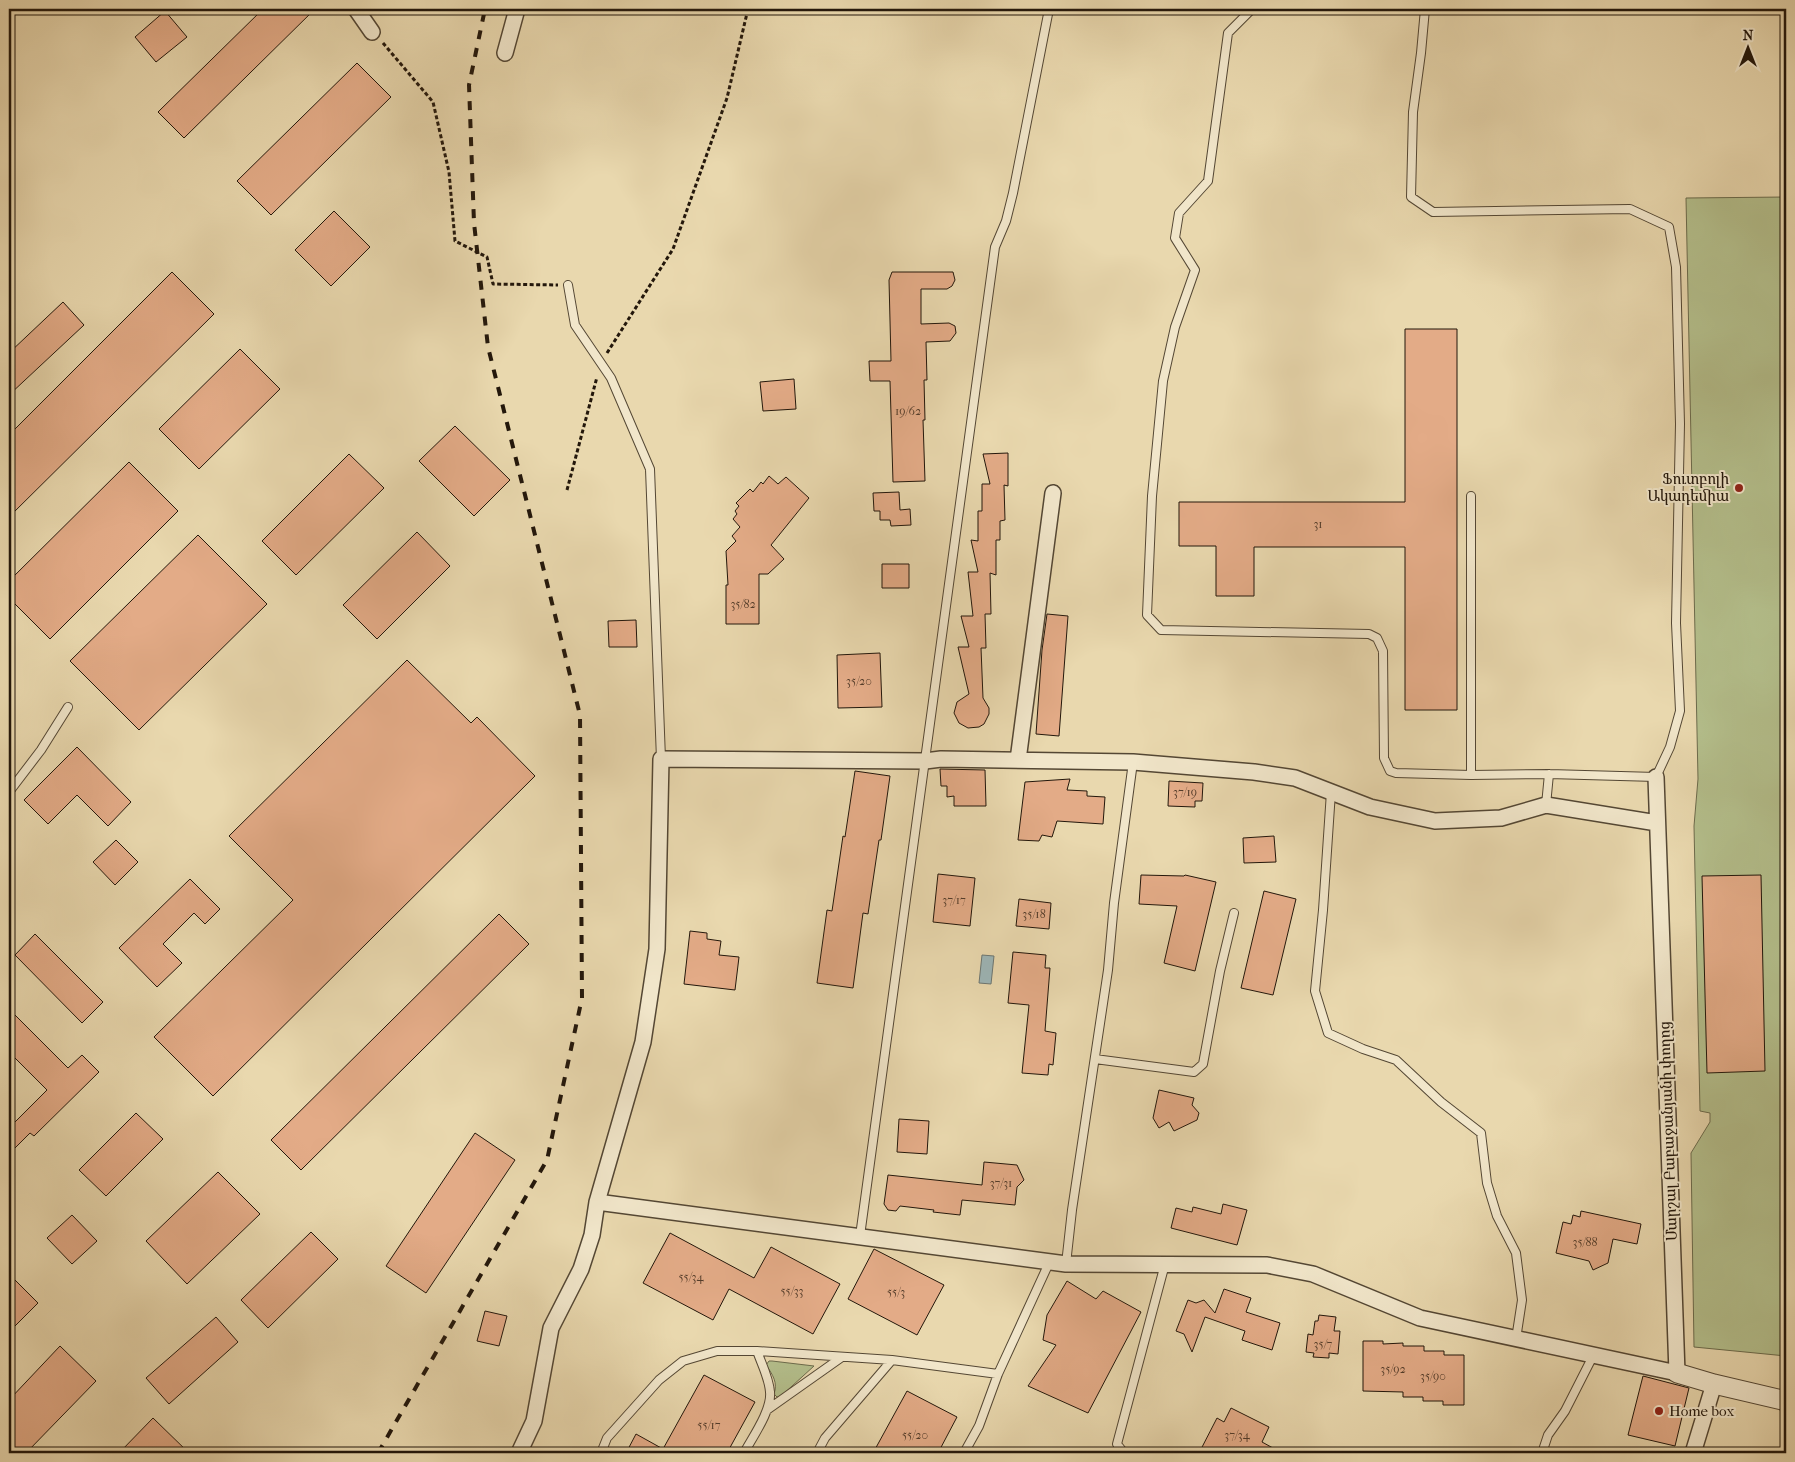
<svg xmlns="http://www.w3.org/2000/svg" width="1795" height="1462" font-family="'IM FELL French Canon','Noto Serif Armenian',serif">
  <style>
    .green { fill: #b4bf8c; stroke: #6c6b4c }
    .water { fill: #9db6b7; stroke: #6c7672 }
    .building { fill: #e3ab87; stroke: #23170b }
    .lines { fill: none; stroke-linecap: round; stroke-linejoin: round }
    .service-casing { stroke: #544734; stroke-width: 10 }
    .minor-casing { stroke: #544734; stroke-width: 18 }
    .tertiary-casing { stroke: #544734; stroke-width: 21 }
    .path { stroke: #23170b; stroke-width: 3; stroke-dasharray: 4 2.5; stroke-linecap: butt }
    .service { stroke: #f1e6ca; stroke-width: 8 }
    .minor { stroke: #f1e6ca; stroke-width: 15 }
    .tertiary { stroke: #f1e6ca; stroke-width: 19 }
    .rail { stroke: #23170b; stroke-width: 4; stroke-dasharray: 9 9; stroke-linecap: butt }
    .poi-dot { fill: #8f2418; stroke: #f1e6ca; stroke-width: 2 }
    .labels { text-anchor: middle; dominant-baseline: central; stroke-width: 4; stroke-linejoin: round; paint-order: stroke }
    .number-label { font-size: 12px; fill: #533c2a }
    .poi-label { font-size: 15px; fill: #23170b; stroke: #f1e6ca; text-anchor: end }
    .street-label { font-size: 15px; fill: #23170b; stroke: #f1e6ca }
  </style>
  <rect width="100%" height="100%" fill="#e9d8ae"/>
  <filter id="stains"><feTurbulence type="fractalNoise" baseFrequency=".004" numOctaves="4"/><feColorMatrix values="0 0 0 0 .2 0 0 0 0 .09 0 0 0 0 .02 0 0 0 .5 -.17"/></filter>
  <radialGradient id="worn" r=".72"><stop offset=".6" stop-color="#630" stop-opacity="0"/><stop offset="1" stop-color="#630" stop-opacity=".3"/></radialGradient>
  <path class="green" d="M1786 197V1356L1694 1347 1691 1153 1710 1122V1113L1700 1111 1694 826 1698 779 1686 198Z
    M769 1361H772L814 1366 780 1397H777L774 1394C778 1383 773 1375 766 1365Z"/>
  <path class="water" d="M982 955 994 956 991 984 979 983Z"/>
  <path class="building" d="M263 9H315L184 138 158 112Z
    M165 11 187 37 156 62 135 37Z
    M357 63 391 97 271 215 237 181Z
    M334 211 370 247 331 286 295 250Z
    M172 272 214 314 9 517V435Z
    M892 272H953L955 280 952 286 947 289H921V324L949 323 955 326 956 333 950 341 926 342 927 380H924L925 420H923L925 481 893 482 890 381H870L869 361H891L889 280Z
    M63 302 84 325 9 395V353Z
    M1405 329H1457V710H1405V547H1254V596H1216V546H1179V502H1405Z
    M240 349 280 389 199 469 159 429Z
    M794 379 796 409 763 411 760 382Z
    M455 426 510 480 474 516 419 461Z
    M1008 453V486L1004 485 1005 520 1000 521V540H996V575L990 573 991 614H985L986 648H981L983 698 989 708V714L984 724 979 727 968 728 959 723 954 713 957 702 969 694 958 647H969L961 616H973L968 572H978L971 540 978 541V511H982V484H990L983 454Z
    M349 454 384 488 296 575 262 541Z
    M129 462 178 511 50 639 9 598V581Z
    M769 476 778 484 786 477 809 498 771 545 784 559 768 574H759V624H726V585H728L726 551 736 541 732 536 740 527 733 519 737 514 735 511 739 506 736 503 750 489 753 492 761 482 763 484Z
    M899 492 900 510 910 509 911 525 891 526 890 520H880V511H874L873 493Z
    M417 532 450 566 377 639 343 605Z
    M198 535 267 604 139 730 70 661Z
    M882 564H909V588H882Z
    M1047 614 1068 616 1059 736 1036 734 1042 650Z
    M636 620 637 647H609L608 621Z
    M880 653 882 707 838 708 837 655Z
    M407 660 471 723 477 717 535 776 213 1096 154 1037 293 900 229 836Z
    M77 747 131 802 108 826 77 795 48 824 24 800Z
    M940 769 985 770 986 806H954V796L947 797V786H941Z
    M855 771 890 776 881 840H879L868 914 863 913 853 988 817 983 827 910 832 911 843 836 845 837Z
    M1070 779 1067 790 1087 791V796L1105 797 1103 824 1057 821 1052 837 1042 835 1039 841 1018 840 1025 782Z
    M1169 781 1203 783 1202 801H1195V807L1168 806Z
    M1274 836 1276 862 1244 863 1243 838Z
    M116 840 138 862 115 885 93 862Z
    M938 874 975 878 970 926 933 922Z
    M1141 875 1184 876 1185 875 1216 882 1195 971 1164 963 1177 906 1139 904Z
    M1761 875 1765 1071 1707 1073 1702 876Z
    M190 879 220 909 205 924 194 913 163 944 182 963 157 987 119 948Z
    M1264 891 1296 899 1273 995 1241 988Z
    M1019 899 1051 903 1049 929 1016 926Z
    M499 914 529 944 301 1170 271 1140Z
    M690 931 707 933V939L721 941 719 955 739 957 735 990 684 984Z
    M35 934 103 1002 82 1023 15 955Z
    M1013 952 1046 955 1045 968H1050L1045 1031 1056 1033 1053 1065 1049 1064 1048 1075 1022 1073 1029 1005 1008 1003Z
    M9 1009 68 1068 82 1055 99 1072 34 1136 30 1133 9 1154V1128L47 1090 9 1052Z
    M1159 1090 1194 1098 1192 1105 1199 1113 1197 1120 1174 1131 1169 1122 1159 1128 1153 1118Z
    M136 1113 163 1139 106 1196 79 1170Z
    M899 1119 929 1121 927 1154 897 1152Z
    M475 1133 515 1160 426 1293 386 1266Z
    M984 1162 1017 1165 1024 1180 1017 1187 1015 1205 962 1200 960 1215 933 1212 934 1210 900 1206 896 1211 888 1210 884 1204 888 1175 982 1185Z
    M218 1172 260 1214 187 1284 146 1241Z
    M1223 1204 1247 1210 1237 1245 1171 1228 1176 1208 1192 1212 1193 1207 1221 1214Z
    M1581 1211 1641 1224 1637 1244 1613 1239 1608 1263 1593 1270 1589 1261 1556 1253 1563 1222 1571 1224 1573 1215 1580 1217Z
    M72 1215 97 1241 72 1264 47 1238Z
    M311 1232 338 1259 268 1328 241 1300Z
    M670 1233 754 1278 771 1247 840 1284 813 1334 729 1289 713 1320 643 1283Z
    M874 1249 944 1285 917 1335 848 1299Z
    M9 1274 38 1303 9 1332Z
    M1067 1281 1096 1299 1103 1291 1141 1312 1088 1413 1028 1386 1056 1345 1043 1340 1047 1315Z
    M1224 1289 1251 1298 1246 1312 1280 1323 1272 1350 1242 1340 1245 1331 1205 1317 1192 1352 1184 1334 1176 1331 1188 1300 1196 1303 1204 1300 1215 1313Z
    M485 1311 507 1316 499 1346 477 1341Z
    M1319 1315 1336 1317 1334 1331H1340L1338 1354 1329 1353V1358L1313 1357 1314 1353 1306 1352 1308 1334 1313 1335 1315 1321H1318Z
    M216 1317 238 1342 169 1404 146 1378Z
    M1363 1341H1383V1344L1403 1343V1346H1424V1351H1444V1355H1464V1405H1443V1401H1423V1397H1403V1392L1363 1391Z
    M60 1346 96 1381 26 1453H9V1400Z
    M704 1375 755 1402 727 1453H626L636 1434 663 1449Z
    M1643 1376 1689 1388 1675 1446 1628 1435Z
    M907 1391 957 1417 938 1453H873Z
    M1231 1408 1269 1427 1262 1442 1282 1453H1199L1217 1418 1224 1422Z
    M153 1418 189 1453H119Z"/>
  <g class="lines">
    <g class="service-casing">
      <path id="service" d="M1252 9 1228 33 1208 181 1179 213 1175 238 1195 270 1175 327 1163 381 1152 496 1147 615 1161 630 1369 634 1377 638 1383 651 1384 758 1390 771 1396 773 1471 775
        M1425 9 1421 53 1413 112 1411 197 1433 212 1630 209 1669 227 1676 267 1680 424 1676 623 1680 711 1670 747 1656 777 1549 774 1471 775V496
        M568 285 575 325 611 378 650 469 661 759
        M9 792 41 750 68 707
        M1331 792 1323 910 1315 991 1328 1033 1363 1049 1396 1060 1441 1102 1481 1133 1487 1183 1497 1216 1516 1253 1522 1300 1516 1339
        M1546 805 1549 774
        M1095 1059 1194 1072 1203 1064 1220 971 1234 913
        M860 1236 995 247 1006 221 1013 193 1049 9
        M1066 1264 1072 1210 1108 970 1114 903 1133 762
        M767 1410 842 1357
        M601 1453 607 1438 659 1380 683 1361 717 1351H757
        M744 1453C752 1438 772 1410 770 1392 769 1378 762 1365 757 1351L892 1360
        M817 1453 825 1438 892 1360 998 1374
        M964 1453 979 1426 998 1374 1049 1263
        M1124 1453 1117 1444 1165 1264
        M1542 1453 1548 1435 1565 1411 1593 1356"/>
    </g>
    <g class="minor-casing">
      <path id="minor" d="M356 9 372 32
        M505 53 517 9
        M1018 760 1053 493
        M597 1202 1066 1264 1267 1265 1313 1274 1420 1318 1677 1373 1656 777
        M519 1453 534 1421 551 1328 581 1269 592 1235 597 1202 643 1042 657 949 661 759 925 761 941 759 1133 762 1254 772 1295 778 1370 807 1435 821 1501 818 1546 805 1657 823
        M1693 1453 1714 1384"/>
    </g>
    <g class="tertiary-casing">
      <path id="tertiary" d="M1677 1373 1714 1384 1786 1401"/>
    </g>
    <path class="path" d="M383 43 433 102 449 172 455 241 487 257 493 284 558 285
      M607 353 673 249 727 98 748 9
      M567 490 597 377"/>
    <use href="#service" class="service"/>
    <use href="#minor" class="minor"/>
    <use href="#tertiary" class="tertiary"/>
    <path class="rail" d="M378 1453 547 1160 582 998 580 715 488 347 474 223 469 85 485 9"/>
  </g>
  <g class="poi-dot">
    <circle cx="1739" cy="488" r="5"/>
    <circle cx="1659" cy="1411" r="5"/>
  </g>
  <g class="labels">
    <g class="number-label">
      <text x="908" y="411">19/62</text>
      <text x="1318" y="524">31</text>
      <text x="743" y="604">35/82</text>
      <text x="859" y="681">35/20</text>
      <text x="1185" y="792">37/19</text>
      <text x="954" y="900">37/17</text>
      <text x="1034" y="914">35/18</text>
      <text x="1001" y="1183">37/31</text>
      <text x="1585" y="1242">35/88</text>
      <text x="691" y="1277">55/34</text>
      <text x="792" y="1291">55/33</text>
      <text x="896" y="1292">55/3</text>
      <text x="1323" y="1344">35/7</text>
      <text x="1393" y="1369">35/92</text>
      <text x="1433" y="1376">35/90</text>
      <text x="709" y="1425">55/17</text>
      <text x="915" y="1435">55/20</text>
      <text x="1237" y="1435">37/34</text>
    </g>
    <g class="poi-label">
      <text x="1729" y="479">Ֆուտբոլի<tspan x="1729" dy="17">Ակադեմիա</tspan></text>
      <text x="1669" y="1411" text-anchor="start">Home box</text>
    </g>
    <g class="street-label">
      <text transform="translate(1668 1131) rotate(-92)">Մարշալ Բաբաջանյանի փողոց</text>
    </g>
  </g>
  <rect width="1795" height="1462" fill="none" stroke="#e9d8ae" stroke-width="30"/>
  <rect x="10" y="10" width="1775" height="1442" fill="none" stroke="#23170b" stroke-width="2.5"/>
  <rect x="15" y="15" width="1765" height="1432" fill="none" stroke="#23170b"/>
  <g transform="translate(1748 48)" stroke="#f1e6ca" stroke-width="4" paint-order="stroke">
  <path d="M0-4L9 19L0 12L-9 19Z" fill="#23170b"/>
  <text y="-8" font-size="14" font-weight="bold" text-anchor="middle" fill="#23170b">N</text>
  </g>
  <rect width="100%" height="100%" filter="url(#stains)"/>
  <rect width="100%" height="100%" fill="url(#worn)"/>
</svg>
